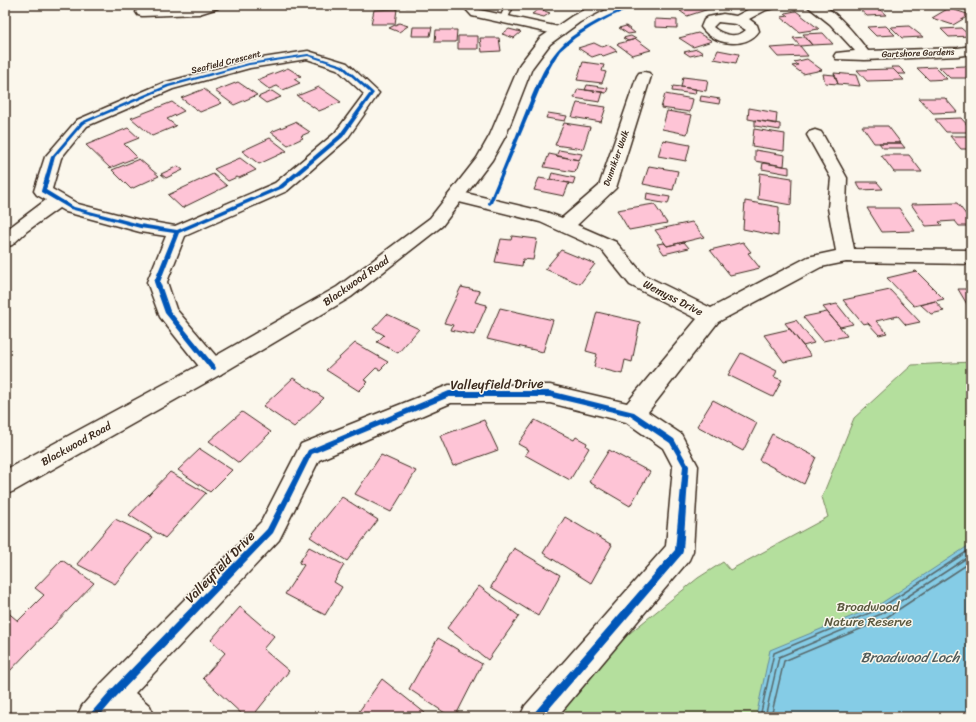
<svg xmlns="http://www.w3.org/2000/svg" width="976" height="722" font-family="Sriracha,sans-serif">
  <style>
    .green { fill: #b4df9d; stroke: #78845e }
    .water { fill: #85cce6; stroke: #678b96 }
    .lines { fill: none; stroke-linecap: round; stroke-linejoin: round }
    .shore { stroke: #596b6e; stroke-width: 1.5 }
    .building { fill: #fec4d6; stroke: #3b2a1e }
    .lane-casing { stroke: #3b2a1e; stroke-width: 3 }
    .street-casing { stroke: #3b2a1e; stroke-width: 3 }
    .secondary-casing { stroke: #3b2a1e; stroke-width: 3 }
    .lane { fill: #fbf7ec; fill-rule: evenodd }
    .street { fill: #fbf7ec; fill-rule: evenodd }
    .secondary { fill: #fbf7ec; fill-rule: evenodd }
    .cycleway-casing { stroke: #fbf7ec; stroke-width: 2 }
    .cycleway { fill: #0057b8; fill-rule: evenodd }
    .labels { text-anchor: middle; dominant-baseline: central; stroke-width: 3; stroke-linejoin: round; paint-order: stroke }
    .far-street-label { font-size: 9px; fill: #3b2a1e; stroke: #fbf7ec }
    .street-label { font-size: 11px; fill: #3b2a1e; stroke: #fbf7ec }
    .near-street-label { font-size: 13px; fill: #3b2a1e; stroke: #fbf7ec }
    .near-park-label { font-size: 13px; fill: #59573e; stroke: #fbf7ec }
    .near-water-label { font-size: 14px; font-style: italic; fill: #515b5a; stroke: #fbf7ec }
  </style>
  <rect width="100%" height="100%" fill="#fbf7ec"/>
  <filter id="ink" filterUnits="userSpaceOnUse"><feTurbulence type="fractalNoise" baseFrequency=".025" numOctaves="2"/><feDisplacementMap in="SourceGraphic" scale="8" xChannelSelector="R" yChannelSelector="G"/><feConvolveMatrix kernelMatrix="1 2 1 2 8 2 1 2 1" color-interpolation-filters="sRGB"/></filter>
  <g filter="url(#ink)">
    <path class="green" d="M971 362V717H561L584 677 610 649 698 578 723 562 730 570 828 517 822 497 854 418 912 365Z"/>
    <path class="water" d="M971 544V717H756L770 650 877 606Z"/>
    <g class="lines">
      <path class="shore" d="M760 717 774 653 879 609 971 549
        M765 717 779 657 881 614 971 555
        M771 717 784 661 884 619 971 562"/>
    </g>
    <path class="building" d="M406 5H431V6L406 7Z
      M538 5H560L543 9Z
      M681 5H716L718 6 687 16 680 11 684 10 677 6Z
      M877 7 886 15 867 16 858 8Z
      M949 8 970 15 953 25 932 18Z
      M397 9 395 24H371L374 10Z
      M539 9 550 13 544 17 532 14Z
      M796 11 819 29 799 32 781 17 789 16 785 13Z
      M655 19 677 20V28L655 27Z
      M399 23 408 26 399 32 389 28Z
      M626 26 635 33 628 34 619 28Z
      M886 26 895 35 876 36 867 27Z
      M909 26 923 37 902 38 891 27Z
      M413 27H432L430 36H412Z
      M961 28 970 36 949 37 941 29Z
      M509 29 521 32 514 38 502 34Z
      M436 30H457L456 42H435Z
      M698 33 712 41 693 47 679 38Z
      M823 33 833 44 812 45 803 34Z
      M458 36H478V49H458Z
      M631 36 636 39 628 41 623 38Z
      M805 37 812 45 800 46 793 38Z
      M480 38H499L501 51 482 52Z
      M636 39 651 50 632 55 617 44Z
      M594 43 602 47 608 45 617 51 603 56 601 54 592 57 578 48Z
      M800 46 808 56 778 57 770 48Z
      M697 49 703 53 690 56 684 52Z
      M718 50 739 54 736 63 714 59Z
      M807 59 822 70 803 74 792 66 798 65 794 62Z
      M583 62 604 65 602 71 606 72 602 83 577 80Z
      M967 66 971 70V78H950L939 67Z
      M891 67H899L906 74H898Z
      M935 67 947 79 929 80 917 68Z
      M288 68 301 76 294 79 300 83 283 90 277 86 269 89 257 80Z
      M893 69 904 80 867 81 857 70Z
      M834 73 856 75 860 86 838 84Z
      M823 74 835 75 838 84 825 83Z
      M683 77 708 80 706 91 681 87Z
      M238 82 257 95 234 105 215 91Z
      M587 85 608 88 606 93 585 90Z
      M673 86 696 89 695 94 672 91Z
      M319 87 341 102 319 111 297 96Z
      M204 89 222 103 200 112 181 98Z
      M578 89 603 92 600 102 574 98Z
      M272 91 281 97 266 103 258 97Z
      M665 94 693 99 690 112 661 108Z
      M701 96 720 99 719 104 700 101Z
      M919 98H945L957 112 933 113Z
      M172 102 184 111 167 119 176 126 152 136 131 118Z
      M577 103 606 107 601 122 572 117Z
      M749 108 777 113 776 124 748 119Z
      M667 111 692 115 687 134 662 129Z
      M548 113 567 116 565 121 546 118Z
      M961 118 971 129V132H946L935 119Z
      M755 120 780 124V130L755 126Z
      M295 122 310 132 301 136 303 138 288 145 271 132Z
      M564 123 590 127 583 149 555 145Z
      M862 126H888L901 143H874Z
      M128 128 139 138 124 144 137 157 110 168 86 145Z
      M754 129 785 134 784 151 752 146Z
      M950 136H971V149H961Z
      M270 138 287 151 259 164 242 151Z
      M663 140 690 145 686 161 658 156Z
      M879 143H901L905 148H883Z
      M559 150 582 154 579 160 556 156Z
      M755 150 785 155 784 166 755 161Z
      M549 154 579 160 575 172 544 167Z
      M881 155H909L922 172H894Z
      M240 158 256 170 239 178 237 177 228 181 214 169Z
      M139 159 159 176 131 189 112 170Z
      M763 163 789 167V174L762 169Z
      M178 166 183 170 166 178 161 174Z
      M649 166 678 171 673 190 643 184Z
      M552 173 575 178 573 184 550 179Z
      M760 173 792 178 791 205 758 199Z
      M213 174 227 186 182 208 168 195Z
      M539 178 569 183 564 196 534 190Z
      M856 182H877L883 189 861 190Z
      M647 193 670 197 668 204 646 200Z
      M745 201 779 207 778 236 743 229Z
      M957 203 971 221V226H959L955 221 939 222 942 225 926 226 911 204Z
      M654 204 667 223 629 230 617 210Z
      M867 208H899L915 231 882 232Z
      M692 222 704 237 667 246 655 230Z
      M512 236 537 239 533 260 523 259 522 266 495 262 501 239 511 240Z
      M684 242 689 248 664 254 657 244 664 243 667 246Z
      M743 242 751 252 748 253 760 268 730 275 710 250Z
      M561 250 595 264 580 284 545 269Z
      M916 271 944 299 914 306 887 278Z
      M461 287 480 291 475 302 487 305 474 335 451 330 453 325 444 323Z
      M958 289H971V311Z
      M890 290 920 322 906 325 898 316 876 321 887 333 879 335 868 323 863 324 843 300Z
      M935 301 944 311 931 314 921 305Z
      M837 304 853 324 840 327 823 307Z
      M500 308 553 320 543 352 487 339Z
      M597 312 640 322 632 362 625 360 622 374 594 367 597 354 586 351Z
      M827 312 840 327 847 336 823 341 803 317Z
      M387 314 419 329 398 353 377 342 384 335 373 329Z
      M796 320 814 343 803 346 785 323Z
      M790 329 811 356 784 362 764 335Z
      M355 343 388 362 380 370 376 368 364 380 368 382 359 391 326 370Z
      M741 353 777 371 774 377 782 380 773 397 728 375Z
      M293 378 324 398 294 427 263 406Z
      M713 400 757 423 743 451 697 426Z
      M242 412 271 432 239 463 209 441Z
      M484 420 498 450 453 466 440 436Z
      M535 420 574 440 576 437 587 443 586 446 589 448 570 480 525 455 529 450 518 444Z
      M772 434 816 457 804 484 759 460Z
      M200 449 232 470 210 492 178 470Z
      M609 450 650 472 630 506 589 482Z
      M381 455 416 471 391 512 355 494Z
      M170 472 206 493 165 538 129 515Z
      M342 497 378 520 347 561 310 537Z
      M565 517 612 545 591 583 543 553Z
      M115 519 153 537 115 584 77 564Z
      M309 547 344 565 334 582 342 587 325 615 285 594 304 565 299 563Z
      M514 548 560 575 538 616 491 587Z
      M62 560 94 583 7 674 5 672V610L18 621 44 595 35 588Z
      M479 586 519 616 488 660 447 628Z
      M240 607 274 636 263 649 289 671 252 717H245L203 678 225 653 211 640Z
      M438 638 482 664 455 717H451L409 689Z
      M382 679 425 713 423 717H355Z"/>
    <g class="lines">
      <g class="lane-casing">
        <path id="lane" d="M503 5H511L512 9 507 20H504L500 18 504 9Z"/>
      </g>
      <g class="street-casing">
        <path id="street" d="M202 5H220L218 8 199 14 142 16 138 15 136 12 138 9 142 8Z
          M462 5H475L480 10 559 27 564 28 565 31 564 34 559 35 472 16Z
          M757 5H776L774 8 766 10 749 19 757 25 759 31C746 50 713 45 701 27L704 20 708 17 723 14 736 16ZM718 22 736 24 746 30C737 39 722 35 713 27Z
          M806 5C811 5 817 4 821 5 837 11 858 38 868 51L958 48 971 46V54L958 56 865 60 836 59 834 56 836 53 855 51 830 24Z
          M308 51 347 63 379 93 347 139 287 191 185 236 167 282 176 309 221 362 224 368 221 374 213 377 205 374 160 317 147 282 166 236 140 232 66 212 59 208 27 231 12 245 5 247V231L46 200 37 195 34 191 45 157 77 120 163 83 249 60ZM307 59 337 69 364 94 335 133 275 183 175 226 140 220 78 204 52 189 61 158 87 126 173 89 250 68Z
          M644 72 649 73 651 76 616 188 577 225 616 242 644 275 711 308 808 257 836 251 828 208 831 178 807 135 809 132 815 130 821 132 823 135 847 178 846 208 854 249 971 250V264L846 262 821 267 718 322 648 412 681 434 698 466 693 551 689 560 557 717H520L525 706 666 546 673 467 663 448 626 422 550 403H451L319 460 279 540 135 693 150 706 155 717H77L82 706 102 683 261 522 301 444 449 385H550L627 403 697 319 630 285 602 250 540 222 451 200 448 196 451 192 457 191 546 212 562 218 599 186 637 76 639 73Z"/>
      </g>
      <g class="secondary-casing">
        <path id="secondary" d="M594 5H609L607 8 580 22 550 44 532 68 506 135 492 160 442 226 351 297 221 374 14 491 5 495V470L205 362 337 287 430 218 477 158 490 135 520 64 540 38 572 16Z"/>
      </g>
      <use href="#lane" class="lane"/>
      <use href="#street" class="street"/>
      <use href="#secondary" class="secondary"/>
      <g class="cycleway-casing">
        <path id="cycleway" d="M633 5H638L610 17 592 27 575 38 560 51 555 59 544 79 492 203 490 205 488 204V203C501 173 513 143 525 113 535 89 544 62 564 43 582 26 610 14 633 5Z
          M308 54 343 65 374 93 343 137 283 188 179 233 160 282 170 311 215 366 216 368 215 370H211L165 313 154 282 174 233 140 228 70 209 41 192V191L51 157 81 122 167 85 249 63ZM308 56 341 67 370 93 339 135 279 186 177 230 140 224 74 207 46 190 55 157 83 124 169 87 249 65Z
          M449 391H550L634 412 674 439 689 466 683 551 682 554 542 717H532L533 714 675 550 683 466 670 443 630 416 550 397H449L312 454 273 533 116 697 99 717H89L90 714 110 691 267 529 308 450Z"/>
      </g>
      <use href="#cycleway" class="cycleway"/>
    </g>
  </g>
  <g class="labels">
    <g class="far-street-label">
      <text transform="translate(918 53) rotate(-2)">Gartshore Gardens</text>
      <text transform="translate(226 62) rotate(-14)">Seafield Crescent</text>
      <text transform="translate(616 158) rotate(-70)">Dunnikier Walk</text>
    </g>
    <g class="street-label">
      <text transform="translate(356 281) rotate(-35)">Blackwood Road</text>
      <text transform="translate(673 298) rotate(27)">Wemyss Drive</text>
      <text transform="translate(76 444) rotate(-29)">Blackwood Road</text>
    </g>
    <g class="near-street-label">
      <text transform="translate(497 384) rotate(-1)">Valleyfield Drive</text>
      <text transform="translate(220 567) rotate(-46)">Valleyfield Drive</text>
    </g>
    <g class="near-park-label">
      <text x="868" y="606">Broadwood<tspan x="868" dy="15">Nature Reserve</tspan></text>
    </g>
    <g class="near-water-label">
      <text x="910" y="657">Broadwood Loch</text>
    </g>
  </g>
  <rect width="976" height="722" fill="none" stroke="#fbf7ec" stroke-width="20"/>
  <rect x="10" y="10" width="956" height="702" fill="none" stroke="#3b2a1e" stroke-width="1.5" filter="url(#ink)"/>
</svg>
